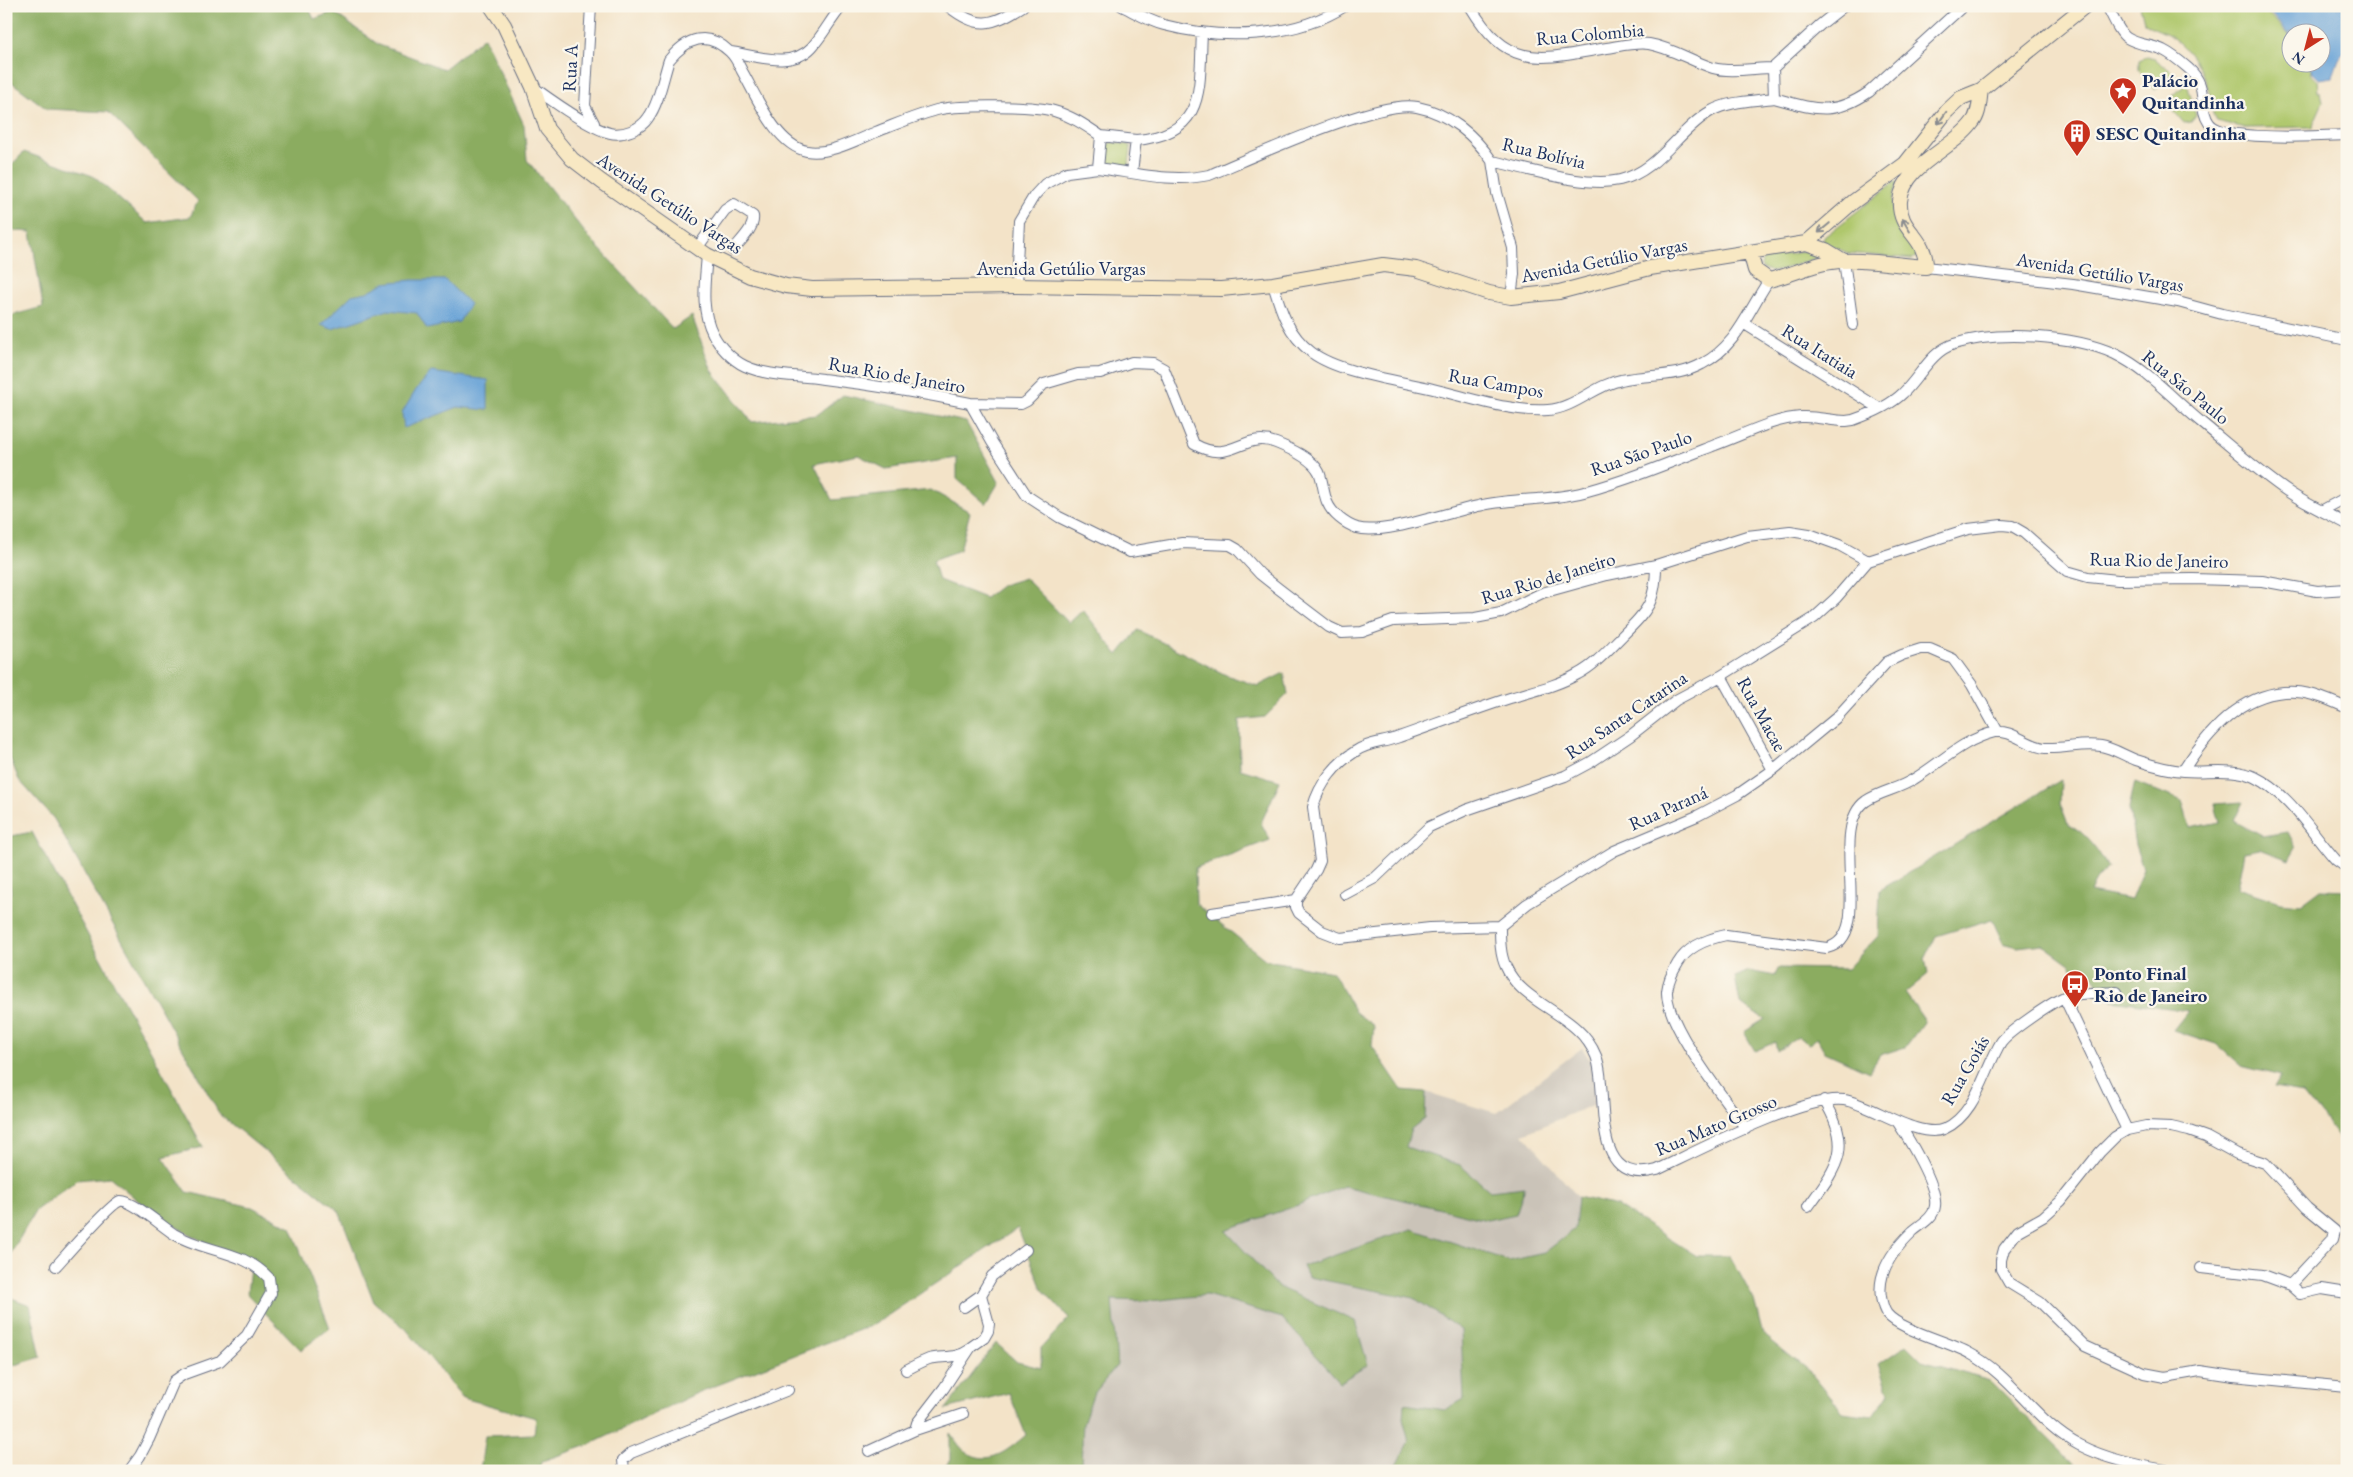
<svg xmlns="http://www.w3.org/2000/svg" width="2353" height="1477" font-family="'EB Garamond',serif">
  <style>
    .industrial { fill: #cac3b8 }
    .green { fill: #afc76c; stroke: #657b65 }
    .forest { fill: #8bac60; stroke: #536e5f }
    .water { fill: #66a1d6; stroke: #40689a }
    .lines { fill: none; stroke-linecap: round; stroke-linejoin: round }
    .street-casing { stroke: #676e83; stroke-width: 12 }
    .secondary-casing { stroke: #676e83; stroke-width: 16 }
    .street { stroke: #fff; stroke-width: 10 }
    .secondary { stroke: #f8e8c3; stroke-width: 14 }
    .oneway { stroke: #8a8c90 }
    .labels { text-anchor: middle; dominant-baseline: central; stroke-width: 4.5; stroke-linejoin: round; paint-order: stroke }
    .street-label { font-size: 19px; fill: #1b2f5e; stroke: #fbf7ec }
    .poi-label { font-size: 19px; font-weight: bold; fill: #1b2f5e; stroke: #fbf7ec; text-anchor: start }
  </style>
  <rect width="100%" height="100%" fill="#fbf7ec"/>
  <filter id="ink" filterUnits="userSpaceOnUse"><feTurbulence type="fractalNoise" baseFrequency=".02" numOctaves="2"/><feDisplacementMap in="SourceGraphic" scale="10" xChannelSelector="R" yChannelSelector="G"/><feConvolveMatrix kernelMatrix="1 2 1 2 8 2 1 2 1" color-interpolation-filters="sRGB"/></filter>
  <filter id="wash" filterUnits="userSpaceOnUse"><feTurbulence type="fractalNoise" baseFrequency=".0096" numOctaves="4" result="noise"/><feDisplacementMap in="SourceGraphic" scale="20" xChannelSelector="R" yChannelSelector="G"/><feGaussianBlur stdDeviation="1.12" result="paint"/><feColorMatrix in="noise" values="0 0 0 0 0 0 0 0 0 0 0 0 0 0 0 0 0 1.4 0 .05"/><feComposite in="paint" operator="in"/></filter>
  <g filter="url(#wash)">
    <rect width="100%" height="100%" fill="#f3e3c8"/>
    <path class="industrial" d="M1582 1048 1592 1063 1595 1104 1523 1134 1578 1197 1575 1229 1544 1253 1508 1261 1412 1229 1308 1277 1414 1298 1461 1330 1464 1399 1445 1410 1403 1418 1409 1441 1393 1471H1373L1370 1468 1369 1471H1077L1081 1465 1083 1423 1093 1395 1117 1365 1112 1300 1151 1301 1207 1295 1282 1317 1341 1381 1368 1365 1355 1321 1278 1287 1224 1230 1293 1207 1344 1186 1390 1196 1490 1191 1460 1165 1405 1147 1411 1129 1425 1118 1426 1092 1496 1113Z"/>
    <path class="green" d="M2140 6H2261L2290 36V62L2310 63 2312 75 2317 80 2318 92H2321L2323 102 2312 127 2246 128 2216 121C2211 111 2212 99 2208 88 2201 68 2191 51 2174 38 2166 32 2153 29 2144 22Z
      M2146 57 2155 59 2175 74 2155 90 2139 71V60Z
      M2185 85 2188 87 2196 116 2191 122 2184 123 2166 102Z
      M1112 142 1129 145 1131 147 1129 165 1125 167 1105 165 1103 162 1108 144Z
      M1896 181 1898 183C1884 208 1899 234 1917 251L1916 257 1912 259 1848 253 1823 242 1824 237Z
      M1805 251 1814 252 1823 256 1777 271 1771 272 1761 267 1762 260 1767 258Z"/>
    <path class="forest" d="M6 6H308L314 19 333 12 379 45 444 69 484 37 524 125 527 160 587 235 673 329 692 316 711 369 752 422 817 415 843 395 966 422 999 482 986 504 957 479V458L886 469 858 455 814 464 832 500 931 490 970 512 960 550 933 560 939 580 985 598 1002 585 1025 578 1069 623 1083 610 1118 655 1138 630 1226 675 1258 686 1284 673 1288 694 1265 717 1239 720 1240 769 1280 781 1261 823 1270 840 1195 868 1196 904 1266 960 1333 972 1355 1012 1374 1026 1372 1046 1402 1090 1426 1092 1425 1118 1411 1129 1406 1147 1460 1165 1490 1191 1525 1187 1516 1214 1487 1220 1344 1186 1293 1207 1225 1230 1278 1287 1355 1321 1368 1365 1340 1382 1282 1318 1207 1295 1151 1301 1112 1300 1117 1365 1093 1395 1083 1423 1081 1465 1077 1471H942L950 1460V1433C955 1439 960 1448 966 1452 990 1467 1008 1450 1026 1435L1009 1393 946 1409 996 1343 1017 1362 1041 1368V1348L1069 1318 1042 1289 1018 1228 875 1324 697 1393 589 1445 542 1461 537 1471H480L485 1436 534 1434 536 1418 463 1398 406 1329 374 1302 339 1211 220 1115 54 819 19 780 6 748V372L12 367 6 349V317L43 307 31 232 6 230V171L24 152 93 176 147 223 190 217 198 201 108 112 47 109 6 78Z
      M2061 780 2060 803 2068 824C2087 833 2098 850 2108 868L2098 877 2090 892 2131 900 2143 869 2135 845 2129 808 2135 782 2182 801 2190 828 2220 822 2215 804 2243 802 2234 821 2262 836 2288 832 2296 848 2289 860 2260 849 2244 852 2237 888 2280 902 2301 904 2321 889 2347 890V1154L2338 1137 2303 1093 2274 1088 2281 1076 2241 1066 2216 1044 2173 1030 2188 1011 2113 1000 2100 992 2094 977 2074 974 2071 965 2042 944 2018 947 2003 943 1992 919 1936 936 1925 958 1928 974 1905 993 1925 1021 1905 1047 1880 1055 1869 1072 1825 1052 1817 1038 1809 1044 1798 1037 1777 1051 1775 1042 1755 1051 1744 1032 1765 1019 1740 1004 1735 977 1749 971 1775 976 1778 968 1847 969 1878 936 1880 890Z
      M32 832 203 1147 163 1157 187 1192 252 1207 291 1227 330 1328 301 1350 247 1294 250 1267 156 1216 110 1177 77 1180 36 1210 6 1262V897L11 893 6 863V837Z
      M1578 1197 1617 1206 1697 1256H1730L1754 1300 1763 1334 1810 1372 1843 1412 1873 1416 1889 1392 1879 1364 1906 1345 1922 1361 1990 1381 2081 1471H1393L1409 1441 1403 1418 1404 1404 1445 1410 1464 1399 1461 1330 1414 1298 1308 1277 1303 1266 1412 1229 1509 1261 1544 1253 1575 1229Z
      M6 1296 30 1305 41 1357 12 1366 6 1364Z"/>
    <path class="water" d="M2264 6H2347V51C2336 57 2338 67 2332 77L2319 79 2313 73 2311 63 2320 62V32H2290V35Z
      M412 280H445L470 304 459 322 427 329 417 313 388 310 332 329 321 325 352 295 367 292 384 283Z
      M431 372 488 380V410L458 407 404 428 402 413 416 390Z"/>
  </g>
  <g filter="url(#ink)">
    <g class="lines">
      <g class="street-casing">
        <path id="street" d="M591 6 585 106 594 123
          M948 6C978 30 991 26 1023 6
          M1122 6C1136 13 1149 21 1164 25 1221 40 1294 39 1345 6
          M1470 6C1509 72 1541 59 1607 48 1620 46 1635 42 1649 44 1672 48 1691 61 1713 68 1730 73 1755 68 1773 68L1774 98C1814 109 1833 117 1869 92L1963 6
          M2107 6C2112 15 2119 33 2127 38 2138 45 2152 45 2163 50 2171 54 2181 62 2188 68 2210 87 2197 106 2209 123 2222 142 2323 136 2347 135
          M731 52C757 56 792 69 812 47 823 35 831 19 842 6
          M1773 68 1820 25 1844 6
          M533 87C551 100 589 128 610 133 623 136 641 129 648 118 659 103 663 78 669 60 687 38 707 30 730 52 735 56 739 65 742 71 757 97 776 145 807 151 829 155 856 140 876 132 897 124 919 114 941 109 964 105 1032 105 1054 111 1072 116 1086 126 1101 136
          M1136 140C1207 134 1199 88 1202 32
          M1492 161 1497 193 1513 248 1514 274 1511 297
          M1132 172 1136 140 1101 136 1098 168C1136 173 1171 183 1209 175 1251 158 1377 99 1417 107 1449 113 1475 136 1492 161 1529 169 1585 188 1620 180 1659 171 1678 130 1711 111 1729 101 1754 101 1774 98
          M697 248 725 210 734 204 753 216C755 228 740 241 733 250
          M707 255C705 282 700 309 713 334 719 346 732 360 745 366 769 377 798 375 823 379 873 385 921 393 970 403L992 442 1027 496 1059 517 1130 552 1182 543 1230 545 1237 549 1260 574 1279 589 1329 627 1342 633 1362 632 1393 621 1475 618 1501 613 1542 593 1607 575 1656 565 1747 536 1790 531 1809 534 1839 545 1868 561 1968 529 2002 525 2012 526 2024 533 2067 571 2088 577 2118 580 2193 579 2262 581 2317 591 2347 589
          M1844 261 1853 325
          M1926 267 2073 284 2178 302 2222 314 2347 340
          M1273 284C1281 311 1288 334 1311 352 1338 373 1400 381 1433 389 1468 397 1513 413 1548 410 1575 408 1595 385 1621 380 1648 374 1677 378 1702 364 1737 346 1748 311 1769 280
          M1016 286 1019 221 1034 196 1045 184 1067 172 1098 168
          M1743 323 1879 408
          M970 403 1021 404 1027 401 1044 384 1078 374 1100 373 1132 362 1153 363 1164 369 1194 444C1232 466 1243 430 1276 443 1291 449 1312 458 1319 472 1323 481 1323 492 1327 502 1332 514 1345 524 1357 528 1384 536 1454 510 1483 505 1516 498 1550 501 1584 492 1628 480 1672 462 1715 445 1743 435 1772 419 1801 417 1817 416 1831 421 1846 421L1853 420C1870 414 1891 405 1903 393 1920 377 1931 351 1954 344 1998 330 2073 335 2115 354 2148 370 2173 399 2201 422 2230 446 2259 472 2290 493 2308 505 2328 514 2347 524
          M2321 511 2347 497
          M1656 565C1656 603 1647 611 1621 637 1608 650 1594 666 1578 674 1557 686 1533 691 1510 698 1473 710 1436 724 1399 737 1384 743 1369 742 1356 751 1336 763 1319 784 1313 807L1320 861 1316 870 1296 900V907L1299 913 1322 931 1340 938 1430 928 1500 926 1527 904 1614 851 1697 816 1737 795 1773 770 1836 718 1887 662 1902 655 1921 649H1930L1953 659 1972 685 1998 732
          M1721 676 1773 770
          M2183 771C2208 731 2245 689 2296 692 2314 693 2331 701 2347 708
          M1345 894 1375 878 1429 827 1466 810 1565 776 1591 762 1630 736 1676 700 1721 676 1814 618 1836 598 1868 561
          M1212 913 1296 900
          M1500 926C1500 939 1500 955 1506 967 1523 1006 1579 1013 1596 1056 1610 1091 1587 1188 1657 1170 1697 1151 1804 1095 1844 1100 1871 1104 1919 1140 1944 1129 1976 1115 1984 1070 2001 1042 2007 1033 2053 1001 2065 997 2081 992 2101 993 2117 992
          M2064 997 2127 1130
          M1897 1121C1908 1138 1938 1186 1935 1206 1934 1218 1921 1224 1913 1231 1896 1247 1877 1271 1881 1297 1882 1303 1883 1309 1887 1314 1900 1330 1950 1342 1969 1353 2013 1376 2036 1423 2079 1445 2108 1460 2138 1465 2170 1471
          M1746 1129C1726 1100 1665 1025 1667 991 1668 982 1673 971 1678 963 1688 946 1707 939 1726 935L1827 948C1877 936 1826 829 1866 801 1881 791 1899 789 1914 779 1942 762 1962 740 1995 732 2011 729 2029 747 2045 748 2064 749 2083 743 2101 746 2113 748 2125 756 2136 760 2151 765 2168 770 2184 771 2206 773 2234 767 2255 777 2290 794 2311 832 2336 860L2347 868
          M1808 1207C1837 1167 1854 1148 1824 1100
          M56 1266C66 1255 110 1204 120 1201 131 1199 163 1227 174 1234 206 1253 242 1249 269 1278L271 1293 247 1335 220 1361 184 1374 174 1381 149 1439 140 1456 129 1471
          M2201 1268 2263 1275 2290 1285 2333 1239 2335 1231 2307 1208 2265 1163 2237 1154 2206 1137 2189 1131 2171 1127 2146 1126 2127 1130 2115 1137 2100 1152 2061 1201 2043 1217 2018 1231 2004 1249 2001 1260V1269L2009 1283 2040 1302 2085 1346 2144 1373 2165 1377 2200 1371 2233 1376 2347 1387
          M2290 1285 2300 1294 2322 1289 2347 1293
          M964 1307 981 1295 992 1276 1026 1250
          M906 1370C914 1366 921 1362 929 1359 943 1356 957 1359 969 1350
          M915 1430 917 1423 944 1388 971 1347 984 1338 988 1331 989 1324 981 1295
          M869 1451 915 1430 963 1414
          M624 1471 623 1460 631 1453 788 1390"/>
      </g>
      <g class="secondary-casing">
        <path id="secondary" d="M491 6 504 25 533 87 547 129 572 159 602 182 707 255 750 276 786 286 812 289 1016 286 1221 289 1273 284 1383 265 1416 269 1489 293 1511 297 1559 292 1650 268 1806 243 1826 250 1844 261
          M1806 243 1853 202 1905 164 1947 111 1961 98 1981 90 2085 6
          M1750 252 1755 270 1769 280C1788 276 1806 267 1825 263 1857 257 1894 265 1926 267 1926 235 1898 232 1900 201 1904 164 1952 150 1972 123 1980 114 1979 101 1981 90"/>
      </g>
      <use href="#street" class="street"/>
      <use href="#secondary" class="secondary"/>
    </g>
    <defs><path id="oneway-shaft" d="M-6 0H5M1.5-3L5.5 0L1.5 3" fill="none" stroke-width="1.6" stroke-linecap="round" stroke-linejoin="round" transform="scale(1.25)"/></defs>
    <g class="oneway">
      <use href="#oneway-shaft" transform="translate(1942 118) rotate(125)"/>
      <use href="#oneway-shaft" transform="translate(1906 225) rotate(-121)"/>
      <use href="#oneway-shaft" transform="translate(1824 228) rotate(140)"/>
    </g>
  </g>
  <defs>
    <g id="sight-pin" transform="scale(1.4375)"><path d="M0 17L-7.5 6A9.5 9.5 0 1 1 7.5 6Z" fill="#c8321e" stroke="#fbf7ec"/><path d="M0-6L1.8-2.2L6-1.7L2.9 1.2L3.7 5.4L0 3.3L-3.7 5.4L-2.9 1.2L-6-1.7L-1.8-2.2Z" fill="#fff"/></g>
    <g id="building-pin" transform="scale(1.4375)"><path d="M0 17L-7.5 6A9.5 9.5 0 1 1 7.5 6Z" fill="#c8321e" stroke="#fbf7ec"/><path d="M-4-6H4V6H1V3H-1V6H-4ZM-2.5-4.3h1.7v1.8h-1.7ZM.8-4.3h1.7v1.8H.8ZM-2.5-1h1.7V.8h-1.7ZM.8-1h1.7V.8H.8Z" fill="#fff"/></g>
    <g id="bus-pin" transform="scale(1.4375)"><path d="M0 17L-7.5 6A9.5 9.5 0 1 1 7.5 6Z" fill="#c8321e" stroke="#fbf7ec"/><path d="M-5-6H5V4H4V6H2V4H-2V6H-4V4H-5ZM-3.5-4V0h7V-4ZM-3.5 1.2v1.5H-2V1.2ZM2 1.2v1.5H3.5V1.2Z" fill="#fff"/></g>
  </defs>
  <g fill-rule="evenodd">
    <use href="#sight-pin" x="2123" y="91"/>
    <use href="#building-pin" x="2077" y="133"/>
    <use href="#bus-pin" x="2075" y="984"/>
  </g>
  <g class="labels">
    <g class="street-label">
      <text transform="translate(1590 34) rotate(-5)">Rua Colombia</text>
      <text transform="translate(570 68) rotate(-87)">Rua A</text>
      <text transform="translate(1544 153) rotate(13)">Rua Bolívia</text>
      <text transform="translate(670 203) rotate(33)">Avenida Getúlio Vargas</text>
      <text transform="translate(1604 260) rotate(-11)">Avenida Getúlio Vargas</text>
      <text x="1061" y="268">Avenida Getúlio Vargas</text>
      <text transform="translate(2100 272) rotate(9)">Avenida Getúlio Vargas</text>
      <text transform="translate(1820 351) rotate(32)">Rua Itatiaia</text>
      <text transform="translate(897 375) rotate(10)">Rua Rio de Janeiro</text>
      <text transform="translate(1496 383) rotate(10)">Rua Campos</text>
      <text transform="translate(2186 387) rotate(39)">Rua São Paulo</text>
      <text transform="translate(1641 453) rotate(-19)">Rua São Paulo</text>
      <text transform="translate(2159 560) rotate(1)">Rua Rio de Janeiro</text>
      <text transform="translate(1548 578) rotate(-17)">Rua Rio de Janeiro</text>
      <text transform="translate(1762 714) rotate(61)">Rua Macae</text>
      <text transform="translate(1626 715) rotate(-34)">Rua Santa Catarina</text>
      <text transform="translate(1668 808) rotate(-24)">Rua Paraná</text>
      <text transform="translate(1965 1070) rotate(-60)">Rua Goiás</text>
      <text transform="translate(1716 1125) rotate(-23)">Rua Mato Grosso</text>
    </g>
    <g class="poi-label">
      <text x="2142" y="80">Palácio<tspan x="2142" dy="22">Quitandinha</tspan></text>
      <text x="2096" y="133">SESC Quitandinha</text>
      <text x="2094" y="973">Ponto Final<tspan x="2094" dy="22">Rio de Janeiro</tspan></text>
    </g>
  </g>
  <rect width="2353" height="1477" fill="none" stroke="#fbf7ec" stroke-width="25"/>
  <g transform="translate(2306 48) rotate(216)"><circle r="24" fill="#fbf7ec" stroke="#a1a7b3"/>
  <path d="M0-4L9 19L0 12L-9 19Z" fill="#c8321e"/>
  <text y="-8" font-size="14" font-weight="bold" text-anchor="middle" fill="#1b2f5e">N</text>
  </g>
</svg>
